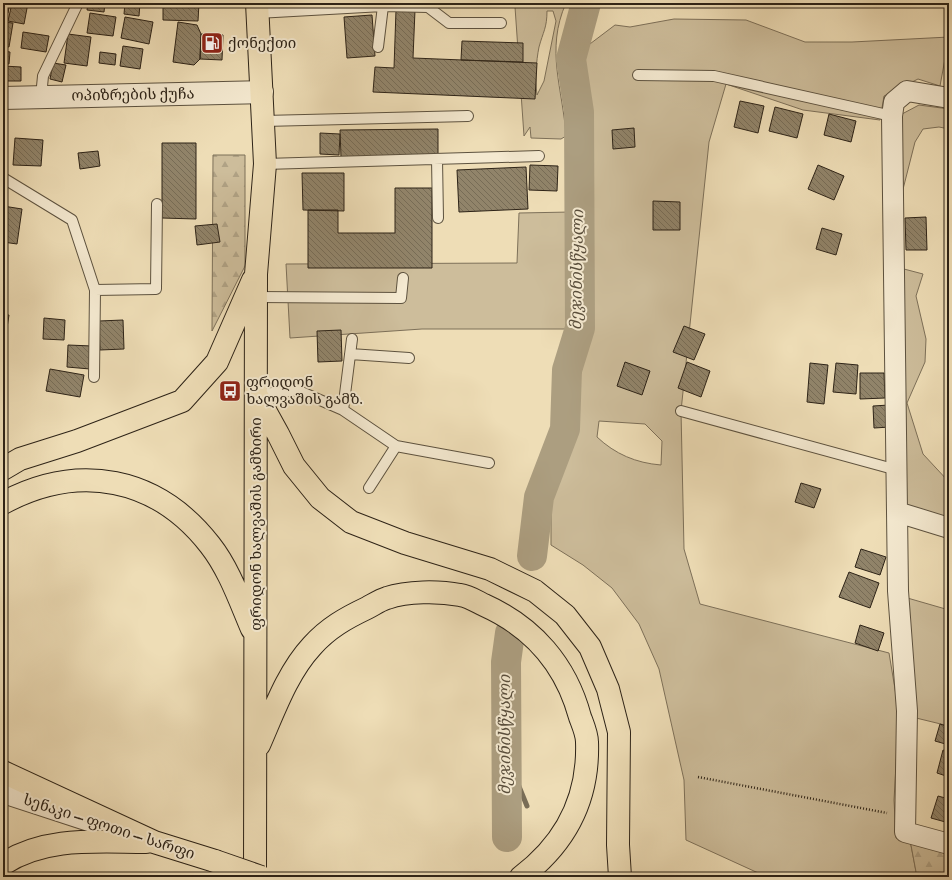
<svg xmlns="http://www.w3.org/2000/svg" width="952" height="880" font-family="'IM FELL English','Noto Serif Georgian',serif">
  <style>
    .green { fill: #cdbd9b; stroke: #7d7059; fill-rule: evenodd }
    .forest { fill: url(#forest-firs); stroke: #7d7059 }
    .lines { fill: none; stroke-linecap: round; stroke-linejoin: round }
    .stream { stroke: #796d56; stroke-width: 5 }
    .river { stroke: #ac9e80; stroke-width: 30 }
    .building { fill: url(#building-back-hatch); stroke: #2d2317 }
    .service-casing { stroke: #5d523f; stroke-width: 12 }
    .minor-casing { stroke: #5d523f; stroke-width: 22 }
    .tertiary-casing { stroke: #5d523f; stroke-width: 24 }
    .trunk-casing { stroke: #2d2317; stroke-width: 24 }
    .path { stroke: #2d2317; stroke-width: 2.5; stroke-dasharray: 1 2; stroke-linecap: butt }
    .service { stroke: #f4e9d0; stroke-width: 10 }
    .minor { stroke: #f4e9d0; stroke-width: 20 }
    .tertiary { stroke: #f4e9d0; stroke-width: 22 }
    .trunk { stroke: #eeddb6; stroke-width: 22 }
    .trunk-bridge-casing { stroke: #2d2317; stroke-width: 24; stroke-linecap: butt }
    .trunk-bridge { stroke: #eeddb6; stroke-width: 22 }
    .labels { text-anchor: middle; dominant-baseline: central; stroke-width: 4; stroke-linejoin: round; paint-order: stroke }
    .poi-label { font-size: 15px; fill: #2d2317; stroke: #f4e9d0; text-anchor: start }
    .street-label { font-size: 15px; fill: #2d2317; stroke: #f4e9d0 }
    .water-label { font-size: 16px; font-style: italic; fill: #594e3c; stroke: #f4e9d0 }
  </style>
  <defs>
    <pattern id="forest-firs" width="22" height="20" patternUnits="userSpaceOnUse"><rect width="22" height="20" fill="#cdbd9b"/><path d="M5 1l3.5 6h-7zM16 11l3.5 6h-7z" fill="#b0a285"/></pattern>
    <pattern id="building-back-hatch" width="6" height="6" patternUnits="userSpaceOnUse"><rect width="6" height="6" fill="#91846a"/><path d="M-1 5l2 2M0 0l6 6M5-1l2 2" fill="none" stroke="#776c56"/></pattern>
  </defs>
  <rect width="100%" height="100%" fill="#eeddb6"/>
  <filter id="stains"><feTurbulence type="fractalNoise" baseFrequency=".005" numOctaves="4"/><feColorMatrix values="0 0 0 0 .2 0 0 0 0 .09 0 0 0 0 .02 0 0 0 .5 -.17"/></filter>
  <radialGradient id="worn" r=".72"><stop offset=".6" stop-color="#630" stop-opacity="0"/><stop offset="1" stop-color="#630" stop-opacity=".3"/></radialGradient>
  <path class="green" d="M547 3H566C545 50 563 89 566 136L561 139 531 138 530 127 524 136 515 7ZM547 11H553L556 21 544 81 537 95C535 79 536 62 539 47 543 32 547 28 547 11Z
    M674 19 746 20 805 42H852L949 37 940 86 918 79 884 96 880 120 803 110 726 84 709 142 681 411 684 549 700 604 889 653 899 713 894 800 896 838 910 840 917 877H767L686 840 684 780 659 669 639 624 612 588 583 565 551 545V488L577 431 576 393 586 352 587 131 578 53 615 25 630 27ZM599 421 645 424 662 441 661 465C636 463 615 454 597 437Z
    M919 105 949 109V129L939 127 923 129 915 142 900 201 897 174 902 114Z
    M571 212 577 252 572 329H422L290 338 286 264 517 263 519 213Z
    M904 269 923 274 916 296 926 339 925 362 907 403 923 454 949 482V520L904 507 906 473Z
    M904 597 949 610V726L912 717Z"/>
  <path class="forest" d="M213 155H245V266L212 331Z
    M910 840 949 851V877H917Z"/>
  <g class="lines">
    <path class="stream" d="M507 757 527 806"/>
    <path class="river" d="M532 556 539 497 565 429 567 370 580 328 579 112 571 59 586 3
      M507 837 506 662 510 633"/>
  </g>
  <path class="building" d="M3 3H10L8 13 3 12Z
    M12 3H28L24 24 8 21Z
    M88 3H105L104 12 87 10Z
    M125 3H140L139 16 124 14Z
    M163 3H199L198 21 163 20Z
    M396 10H415L413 58 537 63 535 99 373 92 375 67 394 68Z
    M90 13 116 17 113 36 87 33Z
    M372 15 375 56 347 58 344 17Z
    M125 17 153 22 149 44 121 38Z
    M3 22 13 23 9 47 3 46Z
    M178 22 197 25 201 34 200 59 194 65 173 62Z
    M23 32 49 36 46 52 21 48Z
    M68 34 91 37 87 66 64 63Z
    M201 34 223 35 222 60 200 59Z
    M462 41 523 43V62L461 60Z
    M123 46 143 49 140 69 120 66Z
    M3 51 10 52 9 64 3 63Z
    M100 52 116 54 115 65 99 63Z
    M53 63 66 65 62 82 50 79Z
    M3 66 21 67V81H3Z
    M740 101 764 106 758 133 734 127Z
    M775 107 803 114 797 138 769 131Z
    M829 114 856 121 851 142 824 135Z
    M634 128 635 147 613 149 612 130Z
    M438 129V156L341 157 340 130Z
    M320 133 340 134 339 155 320 154Z
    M15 138 43 140 41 166 13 165Z
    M162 143H196V219L162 218Z
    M98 151 100 166 80 169 78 153Z
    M530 165 558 166 557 191 529 190Z
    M818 165 844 176 834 200 808 189Z
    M526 167 528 209 459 212 457 170Z
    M302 173H344V211L303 210Z
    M395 188H432V268H308V210H338V233H395Z
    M653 201 680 202V230H653Z
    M3 206 22 209 17 244 3 242Z
    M926 217 927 250H906L905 218Z
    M217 224 220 242 197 245 195 226Z
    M822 228 842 234 836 255 816 249Z
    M3 315H9L6 334 3 333Z
    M44 318 65 320 64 340 43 339Z
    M123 320 124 349 100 350 99 321Z
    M684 326 705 334 694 360 673 352Z
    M341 330 342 361 318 362 317 331Z
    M68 345 92 346 90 369 67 367Z
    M625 362 650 371 642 395 617 386Z
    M687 362 710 371 701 397 678 388Z
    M810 363 828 365 824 404 807 402Z
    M836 363 858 365 856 394 833 392Z
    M50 369 84 375 80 397 46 391Z
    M860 373H884L885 398 860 399Z
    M889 405 890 427 874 428 873 406Z
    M801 483 821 489 814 508 795 502Z
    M861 549 886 557 880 575 855 567Z
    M849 572 879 583 870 608 839 597Z
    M860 625 884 633 878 651 855 643Z
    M940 724 949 727V745L935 741Z
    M943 750 949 752V777L937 773Z
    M938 796 949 799V823L931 818Z"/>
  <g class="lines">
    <g class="service-casing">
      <path id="service" d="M257 13 383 6 428 7 449 23H501
        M378 47 383 6
        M638 75 714 76 892 116
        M41 97 43 76 78 3
        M264 121 468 116
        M437 159 438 218
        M265 164 539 156
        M3 178 72 220 95 290 94 377
        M95 290 156 289 157 204
        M257 297 401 298 403 278
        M350 354 409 358
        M256 395 297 390 343 410 396 446 489 463
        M343 410 352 339
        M681 411 897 470
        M369 488 396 446"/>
    </g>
    <g class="minor-casing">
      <path id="minor" d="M949 98 907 91 894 102 892 116 898 591 907 711 905 832 949 844
        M897 512 949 528
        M3 793 92 822"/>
    </g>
    <g class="tertiary-casing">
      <path id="tertiary" d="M3 98 262 92"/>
    </g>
    <g class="trunk-casing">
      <path id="trunk" d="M257 396 278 434 294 466 320 498 351 522 405 543 490 569 535 591 565 615 590 647 608 689 619 732 618 845 620 877
        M3 469 20 459 77 441 182 401 217 362 253 280
        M3 503C79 462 157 477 210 545 229 569 240 601 252 629
        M259 745C274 711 287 673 312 646 328 628 346 618 367 608 373 605 380 600 387 598 407 591 439 591 460 595 468 596 476 601 484 605 533 627 566 665 580 717 583 725 587 734 587 742 589 799 566 843 521 877
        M3 772 154 842 215 861
        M3 864C46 836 98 842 146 842
        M255 877 256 274 265 164 257 3"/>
    </g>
    <path class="path" d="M698 777 887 813"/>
    <use href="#service" class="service"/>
    <use href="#minor" class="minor"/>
    <use href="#tertiary" class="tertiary"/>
    <use href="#trunk" class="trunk"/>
    <g class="trunk-bridge-casing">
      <path id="trunk-bridge" d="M215 861 261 877"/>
    </g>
    <use href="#trunk-bridge" class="trunk-bridge"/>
  </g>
  <defs>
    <g id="fuel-square" transform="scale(1.15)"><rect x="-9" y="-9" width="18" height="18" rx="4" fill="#8f2418" stroke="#f4e9d0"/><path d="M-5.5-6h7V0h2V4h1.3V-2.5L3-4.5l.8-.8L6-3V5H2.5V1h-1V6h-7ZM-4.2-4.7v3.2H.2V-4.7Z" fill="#fff"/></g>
    <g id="bus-square" transform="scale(1.15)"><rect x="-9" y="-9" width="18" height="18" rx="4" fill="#8f2418" stroke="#f4e9d0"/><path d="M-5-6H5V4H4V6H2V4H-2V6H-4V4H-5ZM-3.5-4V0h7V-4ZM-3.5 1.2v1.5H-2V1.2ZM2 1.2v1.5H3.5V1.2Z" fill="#fff"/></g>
  </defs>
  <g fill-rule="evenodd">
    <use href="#fuel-square" x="212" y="43"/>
    <use href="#bus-square" x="230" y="391"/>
  </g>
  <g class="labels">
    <g class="poi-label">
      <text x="228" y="43">ქონექთი</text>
      <text x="246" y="382">ფრიდონ<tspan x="246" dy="17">ხალვაშის გამზ.</tspan></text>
    </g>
    <g class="street-label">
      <text transform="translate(133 95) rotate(-1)">ოპიზრების ქუჩა</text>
      <text transform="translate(256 524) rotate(-90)">ფრიდონ ხალვაშის გამზირი</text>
      <text transform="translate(109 827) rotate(18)">სენაკი — ფოთი — სარფი</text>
    </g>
    <g class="water-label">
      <text transform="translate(578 270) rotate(-89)">მეჯინისწყალი</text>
      <text transform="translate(506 735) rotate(-90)">მეჯინისწყალი</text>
    </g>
  </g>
  <rect width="952" height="880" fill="none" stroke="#eeddb6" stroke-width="16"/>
  <rect x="4" y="4" width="944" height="872" fill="none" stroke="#2d2317" stroke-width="2"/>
  <rect x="8" y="8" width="936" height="864" fill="none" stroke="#2d2317"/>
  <rect width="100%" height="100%" filter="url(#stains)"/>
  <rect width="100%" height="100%" fill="url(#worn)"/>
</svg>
